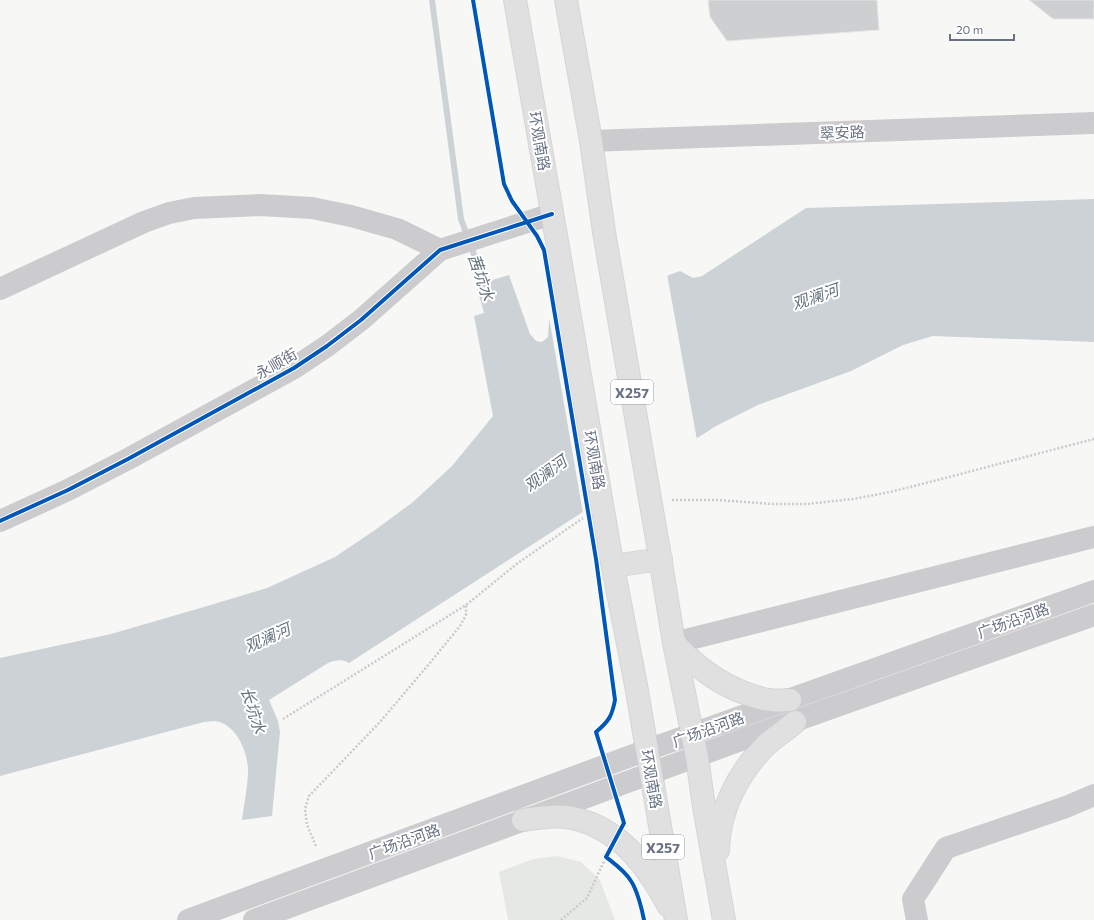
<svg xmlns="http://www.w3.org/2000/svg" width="1094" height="920" font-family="Commissioner,'Noto Sans SC',sans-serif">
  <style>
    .green { fill: #e5e8e4 }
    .water { fill: #cdd2d6 }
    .pier { fill: #f7f7f6 }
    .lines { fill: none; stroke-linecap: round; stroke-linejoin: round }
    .stream { stroke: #cdd2d6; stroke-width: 6 }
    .building { fill: #cecfd1; stroke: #e6e6e6 }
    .major-casing { stroke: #d4d5d5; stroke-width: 24 }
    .path { stroke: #cacacc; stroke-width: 2.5; stroke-dasharray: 2 2; stroke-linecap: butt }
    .minor { stroke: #ccccce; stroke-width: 22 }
    .major { stroke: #e0e0e1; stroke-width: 22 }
    .major-bridge-casing { stroke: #d4d5d5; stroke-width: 24; stroke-linecap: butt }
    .major-bridge { stroke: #e0e0e1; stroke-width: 22 }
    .cycleway-casing { stroke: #fff; stroke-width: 6 }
    .cycleway { stroke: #0057b8; stroke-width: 4 }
    .labels { text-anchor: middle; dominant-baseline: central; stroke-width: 4; stroke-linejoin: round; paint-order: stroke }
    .shield { fill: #fff; stroke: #969ca9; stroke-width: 1 }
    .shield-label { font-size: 14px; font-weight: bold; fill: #697284 }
    .street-label { font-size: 15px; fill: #697284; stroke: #fff }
    .water-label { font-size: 16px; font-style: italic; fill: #65737f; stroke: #fff }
  </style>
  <rect width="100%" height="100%" fill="#f7f7f6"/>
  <path class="green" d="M557 856 581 862 600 880 615 920H508L499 872 533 859Z"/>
  <path class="water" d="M1094 199V342L933 336 903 345 851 371 758 405 716 426 349 663C342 659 336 660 328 663L269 700 278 721 280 732 272 816 242 820C244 805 247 789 248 774 249 754 237 723 214 721 211 721 207 722 204 722L0 776V658L111 634 214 604 267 588 335 557 375 530 413 502 452 466 493 416 474 316 484 313 476 285 509 275 530 334 536 341 542 342 548 337 549 321 552 317 680 271 693 278 702 276 806 208Z"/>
  <path class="pier" d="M667 274 697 440 583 513 549 317 551 315 560 311Z"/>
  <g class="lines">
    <path class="stream" d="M432 0 461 219 487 290"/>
  </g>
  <path class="building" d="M708 0H877L879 30 727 41 710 17Z
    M1029 0H1094V19H1053Z"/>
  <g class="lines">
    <g class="major-casing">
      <path id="major" d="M515 0 558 247
        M566 0 591 141 604 232
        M659 551 674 643 697 757 704 807 724 920
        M611 557 636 685 676 920
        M613 566 661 559
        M674 643C697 667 718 684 750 695 757 697 764 700 771 700 777 701 784 700 790 700
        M523 820C537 818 553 815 567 817 616 825 646 863 668 905
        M718 850C719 810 738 773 766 745 775 737 786 730 795 722"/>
    </g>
    <path class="path" d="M672 500H718L772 504H807L853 499 890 492 926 483 1094 439
      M283 719 466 605 518 563 583 518
      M316 846 307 825 305 809 309 796 380 722 429 664 460 626 466 615V605
      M561 920 587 898 606 857"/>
    <path class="minor" d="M591 141 1094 123
      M0 289 144 222 169 213 194 208 260 205 312 208 351 216 397 229 440 250
      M0 521 68 490 128 459 294 368 327 346 361 320 440 250 552 214
      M674 643 1094 537
      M188 920 647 750 1094 591
      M254 920 730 744 1094 615
      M917 920 913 899 946 848 1066 807 1094 795"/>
    <use href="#major" class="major"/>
    <g class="major-bridge-casing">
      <path id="major-bridge" d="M604 232 659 551
        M558 247 611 557"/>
    </g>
    <use href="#major-bridge" class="major-bridge"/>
    <g class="cycleway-casing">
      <path id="cycleway" d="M473 0 504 184 512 201 537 236 544 250 596 559 615 700C612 716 609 721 596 732L624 823 606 857C615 864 625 871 631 881 637 890 642 909 644 920
        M0 521 68 490 128 459 294 368 327 346 361 320 440 250 552 214"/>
    </g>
    <use href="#cycleway" class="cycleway"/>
  </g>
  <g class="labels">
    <g class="shield">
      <rect x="611" y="380" width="42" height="24" rx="3"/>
      <rect x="642" y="835" width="42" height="24" rx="3"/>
    </g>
    <g class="shield-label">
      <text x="632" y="392">X257</text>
      <text x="663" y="847">X257</text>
    </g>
    <g class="street-label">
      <text transform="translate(842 132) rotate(-2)">翠安路</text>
      <text transform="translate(540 141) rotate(80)">环观南路</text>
      <text transform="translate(276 363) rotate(-30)">永顺街</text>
      <text transform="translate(595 460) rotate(80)">环观南路</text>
      <text transform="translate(1013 620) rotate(-20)">广场沿河路</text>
      <text transform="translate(708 729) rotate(-20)">广场沿河路</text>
      <text transform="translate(652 779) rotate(80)">环观南路</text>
      <text transform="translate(404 841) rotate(-20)">广场沿河路</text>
    </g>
    <g class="water-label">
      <text transform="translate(482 277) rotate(71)">茜坑水</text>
      <text transform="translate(815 296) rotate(-19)">观澜河</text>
      <text transform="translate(545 473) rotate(-36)">观澜河</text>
      <text transform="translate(267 637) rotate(-24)">观澜河</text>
      <text transform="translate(254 710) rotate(72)">长坑水</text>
    </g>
  </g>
  <path d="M950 34v6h64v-6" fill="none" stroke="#697284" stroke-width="2"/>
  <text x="956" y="34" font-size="12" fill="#697284" stroke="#ffffff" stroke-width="3" paint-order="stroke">20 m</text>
</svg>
